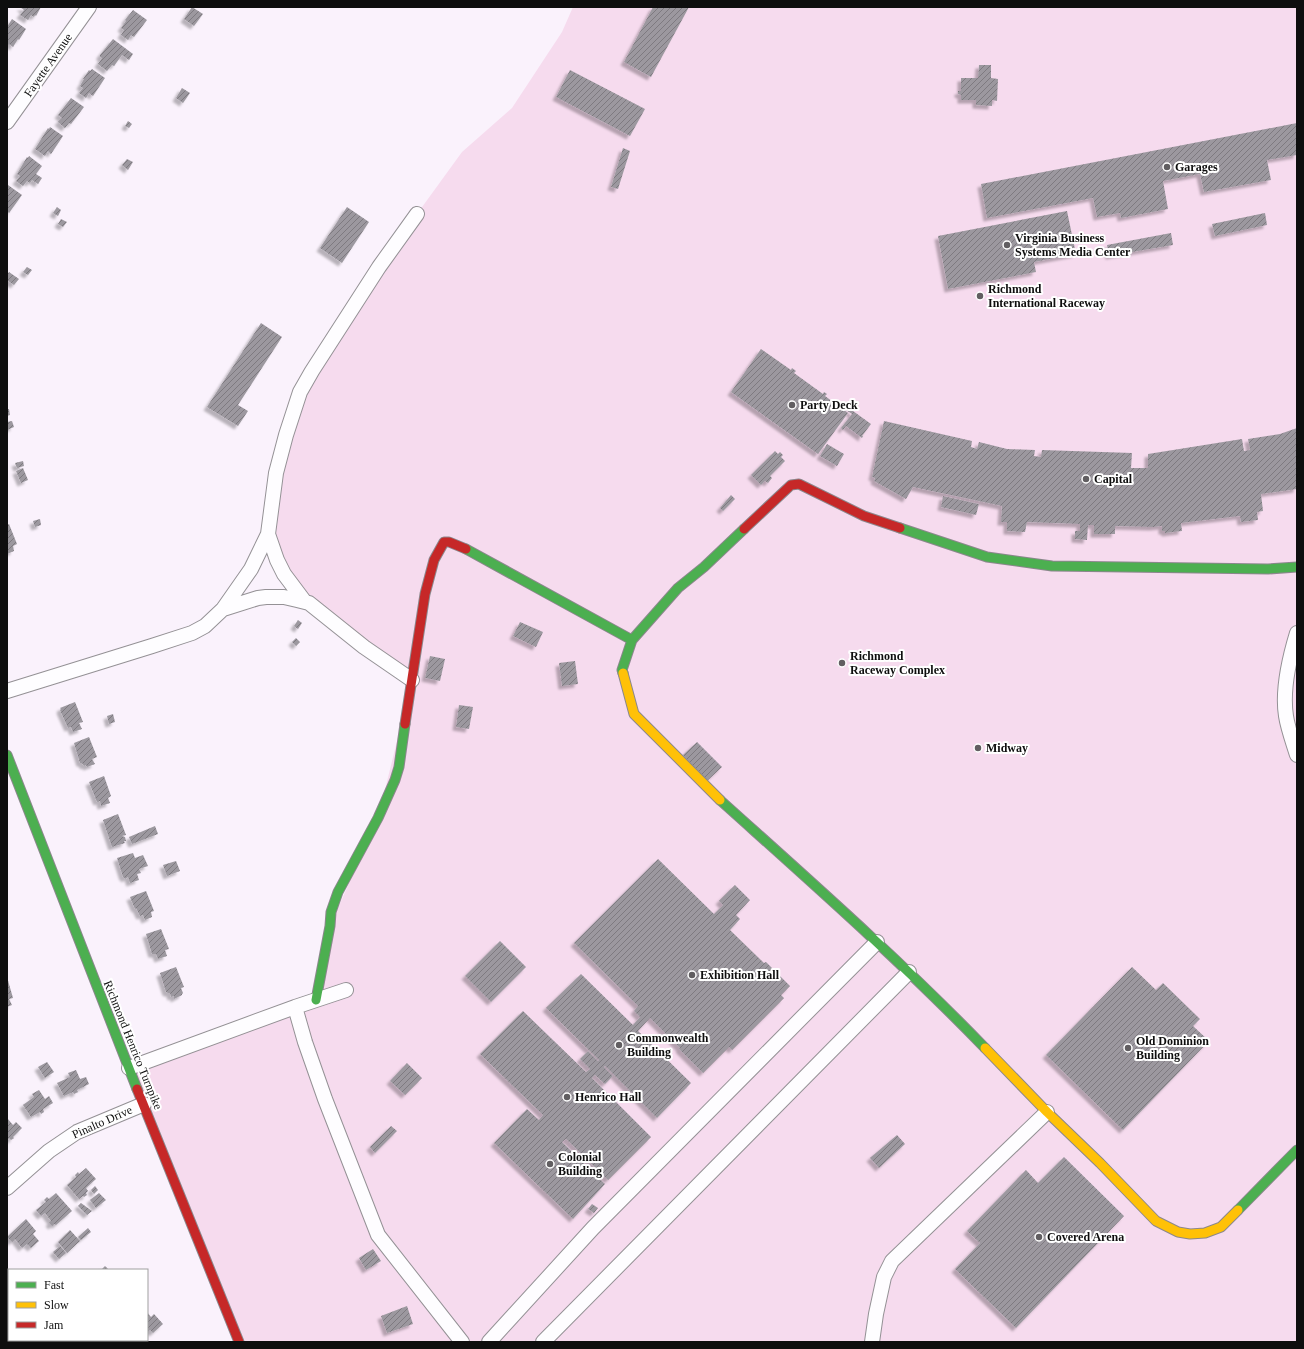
<svg xmlns="http://www.w3.org/2000/svg" width="1304" height="1349" font-family="Georgia,serif">
  <style>
    .pitch { fill: #f6dbee }
    .building { fill: url(#building-hatch); filter: url(#shadow) }
    .lines { fill: none; stroke-linecap: round; stroke-linejoin: round }
    .street-casing { stroke: #949195; stroke-width: 16 }
    .fast-casing { stroke: #8b878c; stroke-width: 11 }
    .slow-casing { stroke: #8b878c; stroke-width: 11 }
    .jam-casing { stroke: #8b878c; stroke-width: 11 }
    .street { stroke: #fefdff; stroke-width: 14 }
    .fast { stroke: #4caf50; stroke-width: 9 }
    .slow { stroke: #ffc107; stroke-width: 9 }
    .jam { stroke: #c62828; stroke-width: 9 }
    .poi-dot { fill: #615e61; stroke: #fff; stroke-width: 1.5 }
    .labels { text-anchor: middle; dominant-baseline: central; stroke-width: 4; stroke-linejoin: round; paint-order: stroke }
    .street-label { font-size: 12px; fill: #0e0e0e; stroke: #fff }
    .poi-label { font-size: 12px; font-weight: bold; fill: #0e0e0e; stroke: #fff; text-anchor: start }
  </style>
  <defs>
    <pattern id="building-hatch" width="6" height="6" patternUnits="userSpaceOnUse"><rect width="6" height="6" fill="#9c989f"/><path d="M-1 1l2-2M0 6l6-6M5 7l2-2" fill="none" stroke="#7e7a80"/></pattern>
    <filter id="shadow"><feDropShadow dx="-3.5" dy="3.5" stdDeviation="1" flood-color="#0004"/></filter>
  </defs>
  <rect width="100%" height="100%" fill="#faf2fc"/>
  <path class="pitch" d="M573 7H1297V1342H239L129 1068 316 1000 330 926 378 818 412 680 309 603 268 534 300 392 417 214 462 152 512 108 562 32Z"/>
  <path class="building" d="M20 7H41L36 16 35 15 34 17 31 15 28 20 20 15 24 10Z
    M192 7 203 14 194 26 184 19Z
    M653 7H689L651 77 624 62Z
    M133 10 147 20 134 37 131 35 128 40 121 35 124 30 121 28 126 21 125 20Z
    M12 19 26 29 19 40 18 39 13 47 9 44 7 48V27Z
    M113 39 133 54 129 60 122 55 114 66 112 65 107 71 98 64 102 58 100 57V55Z
    M979 65H991V78L998 79 997 101 992 100V106L976 105V100H961V95L958 94V91H961V78H978Z
    M92 69 105 78 93 96 89 93 86 98 79 93 83 88 80 86 84 79H83L89 70 90 71Z
    M570 70 645 109 630 136 556 97Z
    M182 88 190 93 183 103 176 98Z
    M71 98 84 107 71 124 69 123 65 128 58 122 62 118 58 115Z
    M128 121 132 124 129 128 125 126Z
    M1297 123V155L1267 160 1271 180 1204 192 1200 174 1163 181 1168 209 1121 218 1120 213 1097 217 1093 198 987 218 981 184Z
    M50 127 63 136 51 154 48 151 45 156 35 149 48 128 49 129Z
    M623 148 630 151 618 189 611 187Z
    M29 156 42 166 36 174 42 178 38 184 32 180 30 183 27 181 23 186 16 181 20 176 17 174 27 157 28 158Z
    M127 159 133 162 128 170 122 165Z
    M8 185 22 195 9 213 7 211V187Z
    M57 207 61 210 58 216 53 213Z
    M347 207 369 222 342 263 320 248Z
    M1067 211 1076 254 1034 262 1036 272 948 289 938 236Z
    M1265 213 1267 225 1215 236 1212 224Z
    M61 219 67 222 63 227 58 224Z
    M1171 233 1173 245 1109 256 1107 245Z
    M27 267 32 270 28 275 23 272Z
    M9 272 19 279 14 285 7 280V275Z
    M261 323 282 337 238 405 248 411 238 426 207 407Z
    M761 349 791 370 792 368 796 371 794 373 823 394 824 392 827 394 825 396 848 413 818 454 731 392Z
    M842 403 871 424 862 436H863L862 438 846 426 843 430 841 428 852 414 840 406Z
    M7 409H9L10 415 7 416Z
    M12 421 14 427 7 430V422Z
    M884 421 972 441 971 447 977 449 979 442 1007 449 1035 450 1034 456 1041 457 1042 450 1132 453 1131 468H1148V454L1242 439 1244 451 1250 450 1248 439 1280 434 1297 428V489L1261 494 1263 511 1257 512 1258 520 1241 522 1240 516 1181 523 1182 531 1165 533V531H1162V526L1153 527 1115 526V534H1094V525H1088L1087 540 1075 539V531H1080V524L1027 522 1025 532 1007 531V522H1001L1002 506 913 487 906 499 874 481 875 478 872 477Z
    M827 444 844 454 837 466 820 456Z
    M775 451 778 454 780 452 783 455 781 457 785 461 770 476 772 478 768 483 765 481 761 485 751 475Z
    M23 461 24 466 17 468 15 463Z
    M23 468 28 480 21 483 16 471Z
    M731 495 735 499 723 511 720 508Z
    M943 496 979 504 976 515 941 507Z
    M40 519 41 525 35 527 33 521Z
    M9 524 17 544 13 546 14 551 7 554V525Z
    M298 620 302 623 298 629 294 626Z
    M520 622 543 632 536 647 513 636Z
    M296 638 300 642 296 646 292 642Z
    M430 656 445 659 440 681 425 678Z
    M575 661 578 684 562 686 559 663Z
    M75 702 83 722 79 723 82 729 73 732 71 727 68 728 60 710 61 709 60 708Z
    M459 705 473 707 469 729 456 727Z
    M113 714 115 722 109 724 107 716Z
    M89 737 97 757 92 759 95 764 87 767 86 765 84 766 82 763H80L74 743Z
    M697 742 722 767 707 781 683 755Z
    M104 776 111 796 108 798 110 803 101 806 100 801 97 802 89 782Z
    M118 814 126 835 122 836 125 837 126 841H124L125 843 112 847 103 820Z
    M155 826 158 834 132 844 129 837Z
    M133 853 135 858 143 855 148 866 139 869 141 873 137 874 139 880 130 883 128 877 125 879 124 877H123L117 858Z
    M658 859 714 914 723 905 719 901 735 885 750 900 736 915 740 919 730 930 764 963 766 962 790 986 781 995 784 998 732 1050 729 1047 703 1073 679 1049 680 1048 650 1018 638 1031 691 1083 657 1118 605 1066 604 1067 613 1076 605 1084 595 1075 592 1078 651 1137 608 1180 566 1139 562 1142 605 1184 573 1219 494 1143 527 1109 539 1120 543 1115 480 1054 523 1011 586 1072 590 1069 580 1059 588 1051 598 1061 599 1060 546 1008 581 974 633 1025 640 1017 634 1011 638 1006 574 943Z
    M176 861 180 871 167 876 163 865Z
    M146 891 154 911 151 912 152 917 145 920 143 915 140 916 136 908 135 909 130 897Z
    M161 929 169 949 165 950 167 956 158 959 156 954H152L146 934Z
    M500 941 526 967 491 1002 465 976Z
    M176 967 184 987 181 988 183 993 182 994V995L174 999V996L171 997 170 993H168L166 992 160 973Z
    M1132 967 1156 990 1163 983 1200 1019 1193 1026 1209 1041 1123 1130 1046 1055Z
    M7 977 13 998 9 999 12 1005 7 1007Z
    M47 1062 54 1072 45 1078 38 1067Z
    M407 1063 422 1078 405 1095 390 1081Z
    M76 1070 80 1079 86 1077 89 1084 77 1090 78 1092 74 1094 73 1092 64 1096 57 1083 70 1077 68 1073Z
    M39 1090 45 1099 49 1096 53 1103 43 1109 44 1112 41 1114 40 1112 31 1117 23 1105 34 1097 32 1094Z
    M7 1118 13 1125 16 1122 22 1128 13 1137 14 1138 11 1140 9 1138 7 1141Z
    M391 1126 397 1131 375 1153 370 1147Z
    M897 1135 905 1144 879 1168 870 1158Z
    M1064 1157 1124 1216 1016 1328 955 1269 980 1243 967 1231 1026 1170 1038 1183Z
    M86 1168 96 1179 86 1188 88 1191 86 1193 87 1195 84 1197 83 1196 79 1199 67 1185 76 1177 75 1175 78 1172 79 1174Z
    M95 1186 98 1190 94 1194 91 1190Z
    M56 1193 72 1211 56 1225 54 1224 52 1226 49 1223 51 1221 45 1213 41 1216 36 1210 46 1202 44 1200 47 1197 49 1199Z
    M99 1193 106 1200 96 1208 90 1200Z
    M81 1203 92 1211 87 1215 78 1206Z
    M592 1204 598 1208 594 1213 588 1209Z
    M26 1219 36 1231 33 1234 39 1241 31 1248 27 1244 22 1248 15 1239 12 1242 7 1237Z
    M88 1228 91 1232 81 1240 78 1237Z
    M70 1230 80 1241 67 1253 58 1242Z
    M60 1246 66 1253 59 1259 53 1252Z
    M373 1249 381 1261 366 1270 359 1258Z
    M105 1266 109 1270H101Z
    M407 1306 413 1324 387 1333 381 1316Z
    M147 1312 151 1317 154 1314 163 1324 153 1333 150 1330 147 1333Z
    M9 1322V1340H39L41 1342H7V1324Z
    M102 1340H139L137 1342H104Z"/>
  <g class="lines">
    <g class="street-casing">
      <path id="street" d="M7 122 89 7
        M268 534 277 560 284 574 305 602
        M223 609 251 569 268 534 276 473 286 435 300 392 312 371 379 267 417 214
        M1297 633C1290 656 1282 691 1286 716 1288 729 1293 742 1297 755
        M7 691 152 646 192 633 205 626 223 609 258 598 266 597H284L297 600 309 603 364 647 412 680
        M295 1007 305 1042 325 1099 378 1235 462 1342
        M129 1068 295 1007 346 990
        M7 1188 49 1151 77 1132 144 1104
        M489 1342 593 1228 877 942
        M543 1342 909 972
        M872 1342 876 1314 884 1277 892 1261 1047 1112"/>
    </g>
    <g class="fast-casing">
      <path id="fast" d="M900 528 987 557 1052 566 1268 569 1297 567
        M466 549 632 640
        M623 673 622 670 632 640 678 588 704 567 744 529
        M7 755 137 1089
        M720 800C810 881 901 961 985 1048
        M316 1000 330 926 331 912 338 892 378 818 395 780 399 767 405 724
        M1238 1210 1297 1150"/>
    </g>
    <g class="slow-casing">
      <path id="slow" d="M623 673 634 714 720 800
        M985 1048 1047 1112 1100 1163 1156 1221 1178 1232 1190 1234 1205 1233 1221 1227 1238 1210"/>
    </g>
    <g class="jam-casing">
      <path id="jam" d="M744 529 791 485 799 484 864 516 900 528
        M405 724 425 594 434 560 444 542H449L466 549
        M137 1089 239 1342"/>
    </g>
    <use href="#street" class="street"/>
    <use href="#fast" class="fast"/>
    <use href="#slow" class="slow"/>
    <use href="#jam" class="jam"/>
  </g>
  <g class="poi-dot">
    <circle cx="1167" cy="167" r="4"/>
    <circle cx="1007" cy="245" r="4"/>
    <circle cx="980" cy="296" r="4"/>
    <circle cx="792" cy="405" r="4"/>
    <circle cx="1086" cy="479" r="4"/>
    <circle cx="842" cy="663" r="4"/>
    <circle cx="978" cy="748" r="4"/>
    <circle cx="692" cy="975" r="4"/>
    <circle cx="619" cy="1045" r="4"/>
    <circle cx="1128" cy="1048" r="4"/>
    <circle cx="567" cy="1097" r="4"/>
    <circle cx="550" cy="1164" r="4"/>
    <circle cx="1039" cy="1237" r="4"/>
  </g>
  <g class="labels">
    <g class="street-label">
      <text transform="translate(48 65) rotate(-55)">Fayette Avenue</text>
      <text transform="translate(133 1045) rotate(68)">Richmond Henrico Turnpike</text>
      <text transform="translate(102 1122) rotate(-24)">Pinalto Drive</text>
    </g>
    <g class="poi-label">
      <text x="1175" y="167">Garages</text>
      <text x="1015" y="238">Virginia Business<tspan x="1015" dy="14">Systems Media Center</tspan></text>
      <text x="988" y="289">Richmond<tspan x="988" dy="14">International Raceway</tspan></text>
      <text x="800" y="405">Party Deck</text>
      <text x="1094" y="479">Capital</text>
      <text x="850" y="656">Richmond<tspan x="850" dy="14">Raceway Complex</tspan></text>
      <text x="986" y="748">Midway</text>
      <text x="700" y="975">Exhibition Hall</text>
      <text x="627" y="1038">Commonwealth<tspan x="627" dy="14">Building</tspan></text>
      <text x="1136" y="1041">Old Dominion<tspan x="1136" dy="14">Building</tspan></text>
      <text x="575" y="1097">Henrico Hall</text>
      <text x="558" y="1157">Colonial<tspan x="558" dy="14">Building</tspan></text>
      <text x="1047" y="1237">Covered Arena</text>
    </g>
  </g>
  <rect width="1304" height="1349" fill="none" stroke="#0e0e0e" stroke-width="16"/>
  <rect x="8" y="1269" width="140" height="72" fill="#ffffff" stroke="#9f9f9f"/>
  <rect x="16" y="1282" width="20" height="6" fill="#4caf50" stroke="#9f9f9f"/>
  <text x="44" y="1289" font-size="12" fill="#0e0e0e">Fast</text>
  <rect x="16" y="1302" width="20" height="6" fill="#ffc107" stroke="#9f9f9f"/>
  <text x="44" y="1309" font-size="12" fill="#0e0e0e">Slow</text>
  <rect x="16" y="1322" width="20" height="6" fill="#c62828" stroke="#9f9f9f"/>
  <text x="44" y="1329" font-size="12" fill="#0e0e0e">Jam</text>
</svg>
